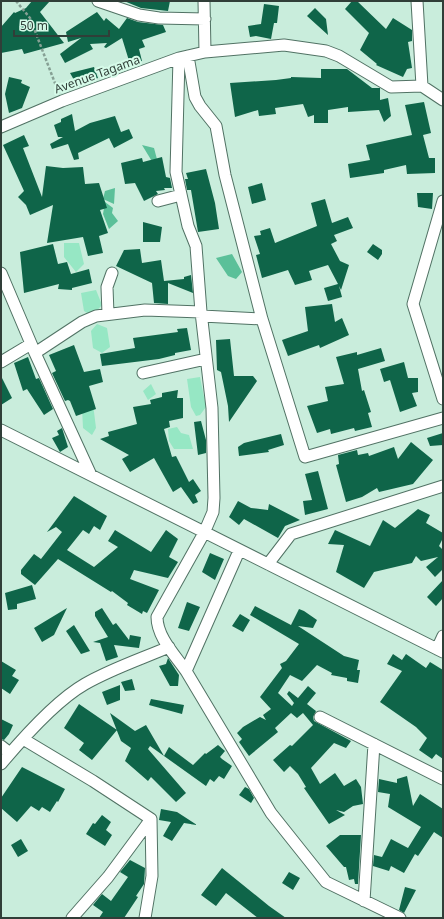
<svg xmlns="http://www.w3.org/2000/svg" width="444" height="919" font-family="'Noto Sans',sans-serif">
  <style>
    .green { fill: #96e7c4 }
    .forest { fill: #5bc099 }
    .building { fill: #0f6549 }
    .lines { fill: none; stroke-linecap: round; stroke-linejoin: round }
    .street-casing { stroke: #517264; stroke-width: 13 }
    .path { stroke: #86a094; stroke-width: 2.5; stroke-dasharray: 3 2; stroke-linecap: butt }
    .street { stroke: #fff; stroke-width: 11 }
    .labels { text-anchor: middle; dominant-baseline: central; stroke-width: 4; stroke-linejoin: round; paint-order: stroke }
    .street-label { font-size: 12px; fill: #303e38; stroke: #d6fbe9 }
  </style>
  <rect width="100%" height="100%" fill="#c9eddc"/>
  <path class="green" d="M64 243H79L84 264 76 272 64 257Z
    M96 290 102 305 92 316 84 311 81 293Z
    M97 324 107 328 110 347 102 353 93 348 91 331Z
    M200 377 206 407 200 415 196 416 191 407 187 379Z
    M151 384 156 394 148 400 143 391Z
    M93 404 96 428 92 435 83 428 82 408Z
    M177 427 181 433 189 435 193 449H174L169 441 168 429Z"/>
  <path class="forest" d="M142 145 154 148 158 163H153Z
    M115 188 114 204 103 199 105 191Z
    M105 202 113 208 112 213 118 221 109 229 103 214Z
    M232 254 242 272 236 279 228 276 216 258Z"/>
  <path class="building" d="M32 1H50L40 12 64 43 24 54 22 49 1 53V27L14 12 15 13 26 8Z
    M124 1H170L168 11 141 8Z
    M352 1H357L386 29 393 18 412 30V41L408 42 412 68 407 69 403 77 376 65 377 64 360 50 369 33 345 9Z
    M264 4 279 6 277 23H274L271 39 256 36 250 37 248 26 261 24Z
    M315 8 326 19 328 35 307 16Z
    M97 12 104 21 106 18 119 29 127 18 138 22 163 25 166 32 142 40 145 47 139 49 142 61 130 64 122 38 106 48 104 47 107 43 90 44 93 49 65 63 60 54 81 38 68 42 66 32Z
    M94 67 98 78 78 87 70 73Z
    M321 69H347L372 88H380V100L388 98 391 116 384 122 379 110 348 112V107L328 110V123H314V115L308 117 303 104 275 108 276 114 259 116 258 110 235 117 230 83 276 80 291 78V77L321 78Z
    M9 77 22 80 21 83 30 87 22 108 9 113 5 94Z
    M424 102 431 133 423 135 429 158H435V173L407 174 406 165 384 170V173L350 178 348 164 370 160 366 145 412 135 405 105Z
    M72 114 75 131 90 123 115 116 121 132 129 129 133 138 114 148 109 138 78 153 79 159 74 160 68 144 52 149 50 144 63 137H58L54 125 61 122V119Z
    M24 135 29 146 23 148 42 197 46 166 63 168 83 167 85 184 99 183 107 208 100 210 108 233 99 236 103 253 88 256 83 237 47 243 53 205 30 215 26 205 18 197 24 191 3 145Z
    M162 157 166 177 170 178 172 188H164L165 190 156 191 158 194 144 201 135 183 125 184 121 163 142 158 143 162Z
    M206 169 215 203 219 229 198 232 191 190H187L185 179H188L186 173Z
    M262 183 266 200 252 204 248 187Z
    M417 193H433L432 209 418 207Z
    M325 199 332 223 348 217 353 228 334 235 337 241 331 244 340 261 349 265 341 290 339 286 342 297 328 301 324 288 338 284 328 265 309 271 312 280 295 285 288 270 262 278 256 255 260 254 254 236 261 235 260 231 270 228 275 243 317 226 311 203Z
    M143 222 162 227 160 242H143Z
    M53 244 58 264 67 262 71 274 89 269 92 283 72 288V290L58 289 59 284 24 293 20 252Z
    M373 244 382 250V254L378 260 367 252Z
    M140 249 142 263 161 260 164 281 184 279V277L191 275 193 293 168 283V304L154 303 152 283 116 266 124 250Z
    M332 304 335 322 342 318 349 335 320 348 319 345 288 356 282 340 308 331 305 307Z
    M187 328 191 350 175 353V355L159 359 102 366 100 354 135 348 133 338 178 332 177 329Z
    M230 339 234 376H253L257 381 229 422 228 406 221 372 217 370 216 340Z
    M74 345 84 372 100 369 103 382 89 386 96 409 76 416 70 401 68 400 65 401 52 373 56 371 49 355Z
    M381 348 385 361 358 369 362 391 364 390 371 412 368 413 372 427 355 431 354 428 331 434 330 429 317 433 307 406 328 401 325 387 344 384 336 357 357 352V355Z
    M28 357 36 379 39 378 53 409 44 415 27 389 23 391 14 363Z
    M404 362 408 378H418V392L412 393 417 406 400 412 390 380 384 382 380 369Z
    M1 376 12 398 1 405Z
    M178 390 177 398H183V418L169 421 170 427 164 429 172 457 176 456 189 482 193 479 201 491 195 495 198 502 193 504 181 487 173 492 154 458 130 472 122 459 129 455 100 439 109 436 108 432 137 424 133 407 151 404 150 400 162 397V393Z
    M201 421 206 440V453L198 455 194 422Z
    M62 428 68 447 60 452 52 438 59 435 57 431Z
    M443 433V445L430 446 427 438Z
    M281 434 284 445 268 450 269 452 239 456 238 447 244 443Z
    M411 442 433 460 413 484 379 492 377 488 362 497 346 502 336 465 339 464 338 455 357 450 358 455 368 453 369 456 394 447 398 459Z
    M318 471 328 509 305 515 303 501 312 500 305 474Z
    M74 496 107 516 100 530 94 526 89 534 83 530 67 550 94 567 118 547 108 541 115 530 151 552 166 530 178 539 169 557 178 562 168 578 134 570 130 579 159 590 147 613 143 611 142 614 127 605 128 603 112 591 111 592 58 559 35 585 21 574V570L34 554 41 559 62 532 56 527 47 532Z
    M238 501 251 508 268 510 269 504 300 520 285 526 278 538 244 519 239 525 229 517Z
    M418 509 430 515 426 523 443 533V538L439 546 443 550V569L435 577 426 567 438 557 421 561 416 556 412 563 374 572 364 588 336 572 344 545 328 544 335 530 370 546 383 520 395 528Z
    M210 553 224 559 215 580 202 572Z
    M443 580V598L436 606 427 597Z
    M32 585 36 599 17 604V609L8 610 5 593Z
    M187 602 200 607 189 631 178 628Z
    M255 606 291 625 299 609 304 611 317 620 313 628 298 626 344 656 359 660 357 670H360L358 683 347 681V678L331 675 332 673 317 665 302 681 290 675 278 693 292 706 294 703 287 694 289 691 298 698 308 686 316 693 307 704 316 711 313 717 314 721 351 741 346 748 334 743 311 768 320 784 335 773 344 786 356 779 361 787 363 804 353 806 344 812 336 810 345 815 329 824 304 788 306 787 298 774 290 766 284 772 273 760 290 745 292 746 313 725 303 713 297 718 291 713 275 728 278 732 249 756 239 742 242 739 237 733 243 727 260 717 266 720 263 715 271 709 260 697 282 668 280 664 286 661 299 644 250 615Z
    M67 608 54 635 42 642 34 628Z
    M102 608 113 625 116 623 129 640 130 635 141 637 139 648 114 645 118 657 106 661 100 643 93 642 108 637 95 616V612Z
    M240 614 250 620 243 632 232 626Z
    M74 625 90 651 81 654 66 631Z
    M393 654 402 660 406 654 426 668 430 662 443 670V759L436 754 432 759 419 750 427 738 416 727 380 702 402 671 387 664Z
    M168 658 179 675 178 686H170L159 666 166 664Z
    M1 661 16 670 12 676 19 680 10 694 1 688Z
    M132 679 135 690 125 691 121 682Z
    M120 685V700L107 705 102 692Z
    M151 699 184 705 182 714 149 705Z
    M79 704 117 730 92 760 79 750 84 743 64 728Z
    M110 713 135 731 146 725 164 756 169 747 193 765 205 753 206 754 218 745 225 751 220 757 222 759 232 766 224 779 219 776 214 782 210 779 206 786 150 746 148 749 186 793 176 802 151 777 148 781 125 761 131 748 121 741Z
    M1 719 13 725 9 734 4 740 1 739Z
    M22 767 65 789 58 802 57 801 50 812 42 807 39 811 31 806 17 822 1 808V798Z
    M407 776 413 806 420 794 443 809V838L434 832 418 856 415 854 404 873 391 866 389 871 373 866 374 855 382 857 391 839 408 848 421 827 388 807 390 794 378 792 379 779 397 783V779Z
    M245 787 249 789 254 798 251 803 239 795Z
    M161 809 177 812 197 825 184 823 172 841 163 836 171 822 159 820Z
    M102 815 111 822 106 830 112 835 105 846 86 834 93 823 95 824Z
    M340 835H361L358 884H355L354 879 349 880 346 867H344L326 846Z
    M21 839 28 851 18 857 11 845Z
    M130 860 145 868 144 884 136 896 138 897 124 918H99L103 912 93 905 102 894 111 901 128 877 120 872Z
    M222 868 269 906 286 918H258L226 893 216 906 201 895Z
    M289 872 300 878 293 890 282 883Z
    M405 887 416 890 404 913 399 910Z"/>
  <g class="lines">
    <g class="street-casing">
      <path id="street" d="M98 1 139 15 159 18 205 19
        M204 1 205 52
        M417 1 422 86 443 100
        M188 56 195 97 200 106 216 126 225 175 262 319 305 457 443 418
        M179 58 176 172 188 226 196 246 201 312 212 408 214 498 213 512 204 533 157 617C157 637 175 655 186 671L239 551
        M1 127 62 101 179 58 205 52 284 45 326 51 339 56 391 87 422 86
        M158 201 181 195
        M443 201 413 304 443 399
        M1 273 35 353 90 473
        M108 314 107 287 112 273
        M202 316 262 319
        M35 353 82 322 96 316 145 310 201 312
        M1 362 31 344
        M143 373 206 359
        M1 430 443 652
        M268 564 291 534 443 486
        M437 649 443 636
        M186 671 271 813 326 882 400 918
        M320 717 443 779
        M23 739 93 781 151 819 108 877 72 918
        M1 746 10 753
        M1 764C22 739 57 700 85 684 111 669 141 659 169 647
        M364 901 374 744
        M145 918 152 876 151 819"/>
    </g>
    <path class="path" d="M16 1 30 18 58 91"/>
    <use href="#street" class="street"/>
  </g>
  <g class="labels">
    <g class="street-label">
      <text transform="translate(97 74) rotate(-20)">Avenue Tagama</text>
    </g>
  </g>
  <rect width="444" height="919" fill="none" stroke="#303e38" stroke-width="4"/>
  <path d="M14 30v6h95v-6" fill="none" stroke="#303e38" stroke-width="2"/>
  <text x="20" y="30" font-size="12" fill="#303e38" stroke="#d6fbe9" stroke-width="3" paint-order="stroke">50 m</text>
</svg>
